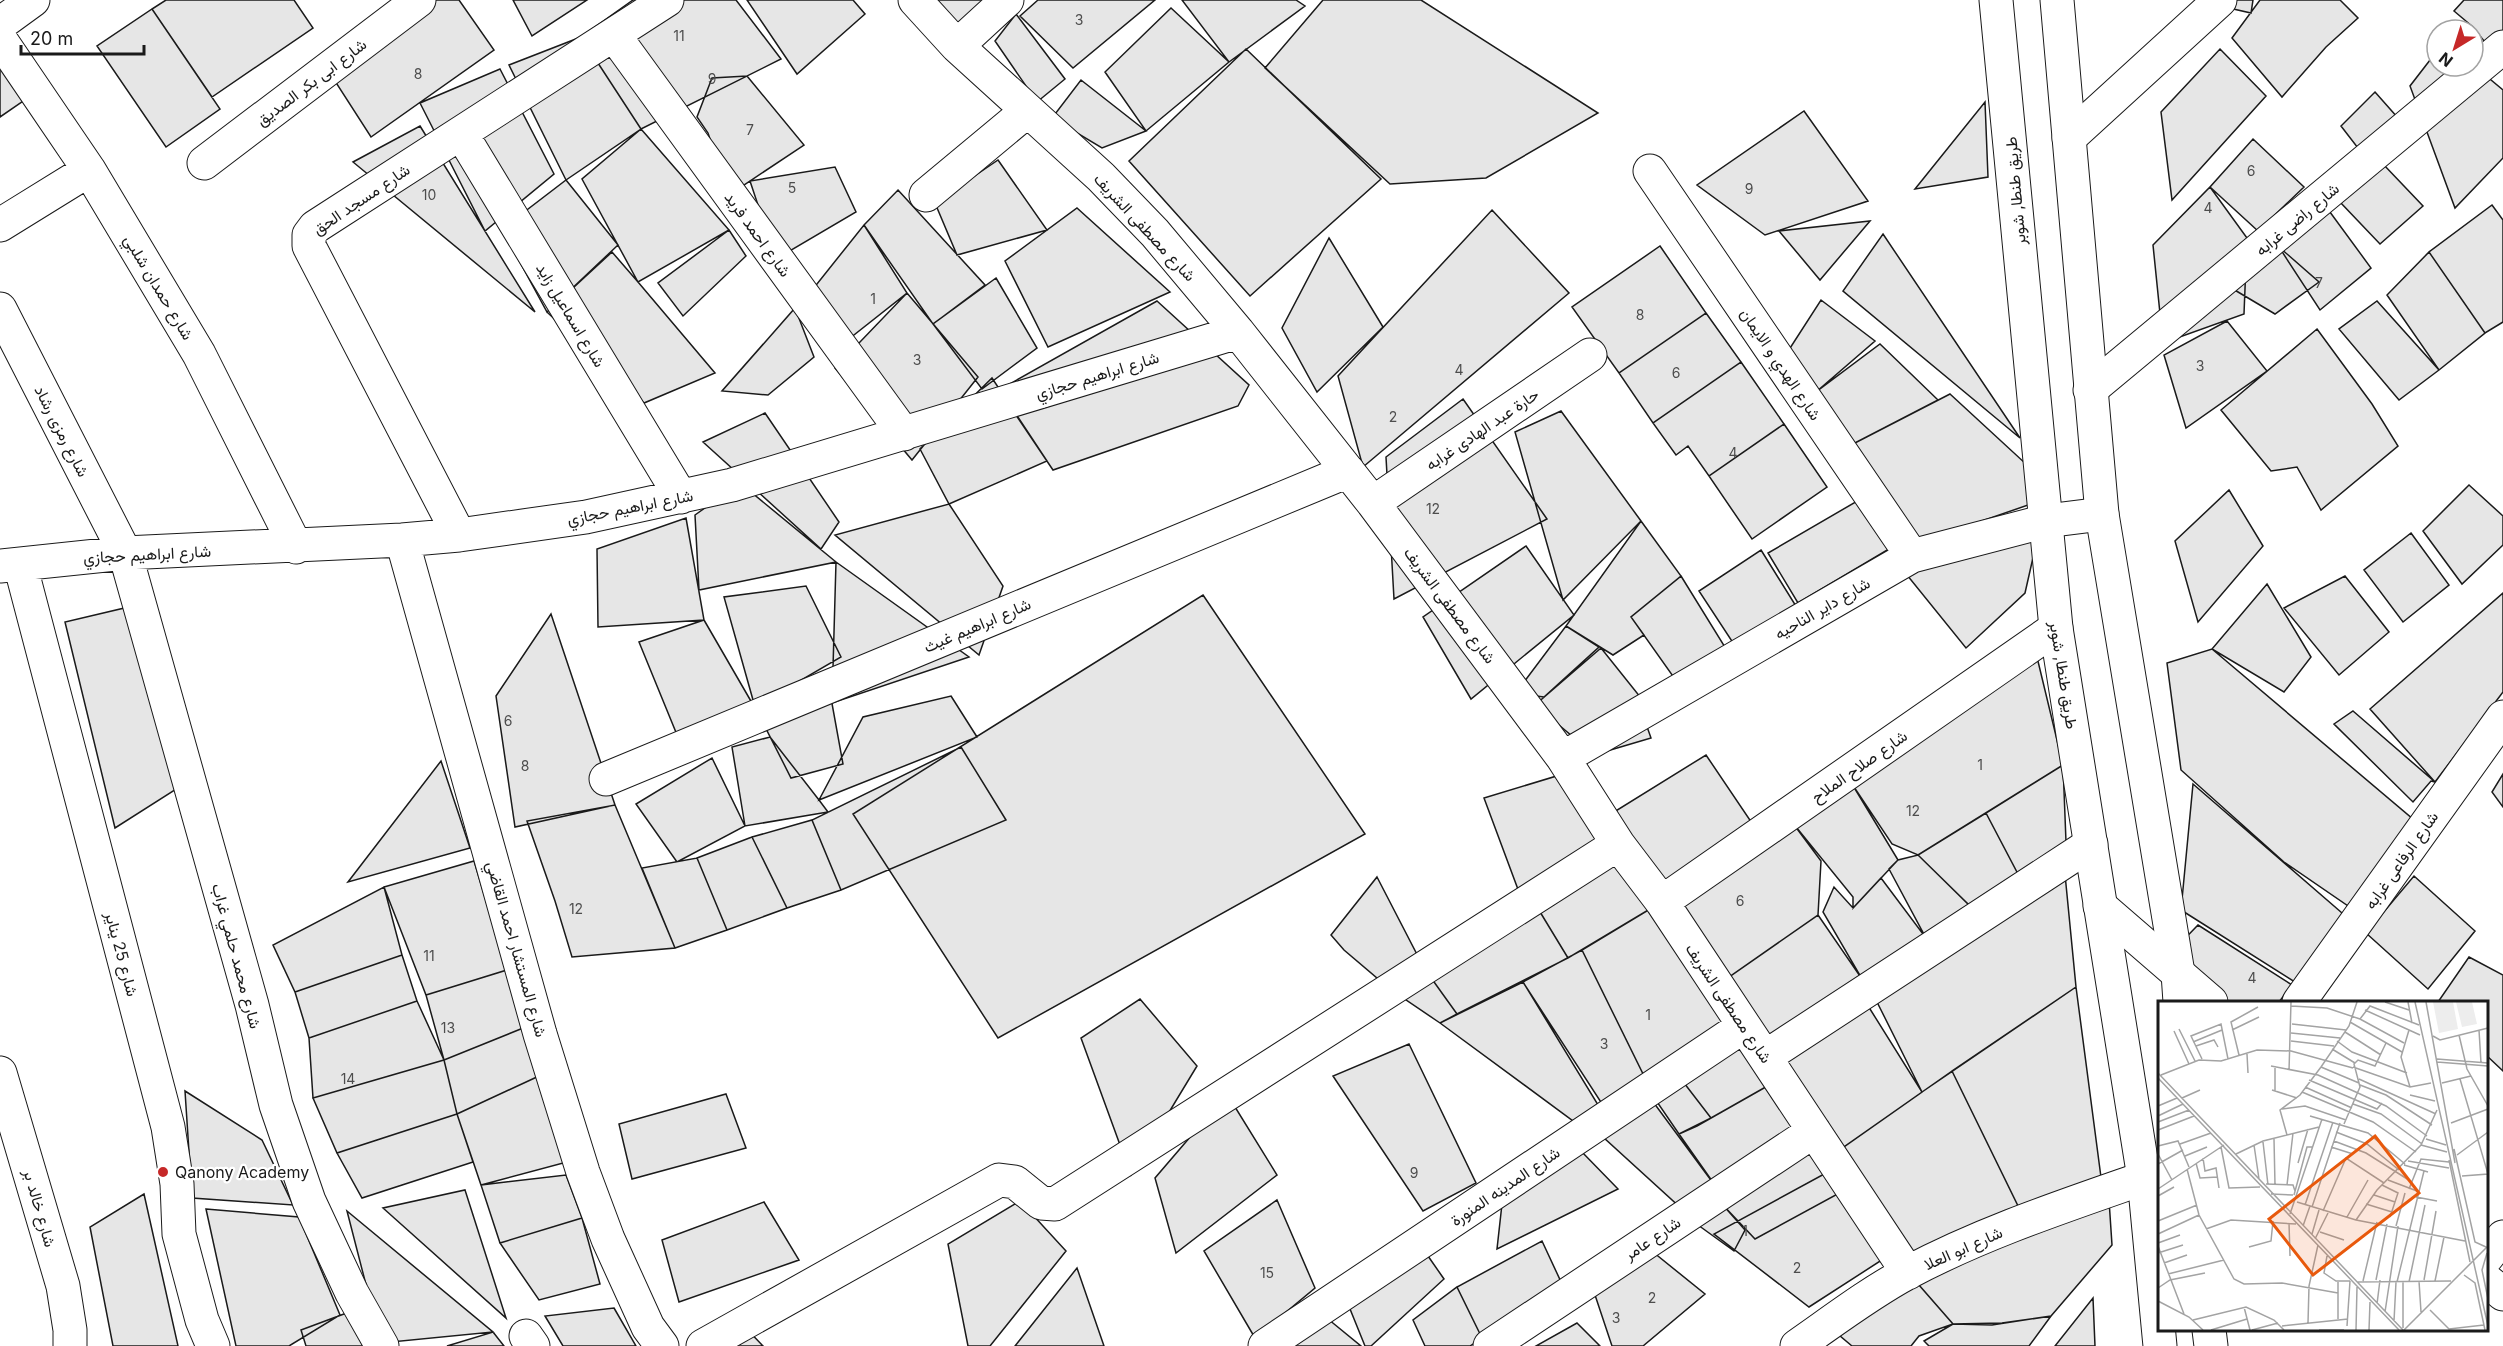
<svg xmlns="http://www.w3.org/2000/svg" width="2503" height="1346" font-family="Inter,Vazirmatn,sans-serif">
  <style>
    .building { fill: #e6e6e6; stroke: #1a1a1a; stroke-width: 1.5 }
    .lines { fill: none; stroke-linecap: round; stroke-linejoin: round }
    .minor-casing { stroke: #1a1a1a; stroke-width: 35 }
    .tertiary-casing { stroke: #1a1a1a; stroke-width: 35 }
    .minor { stroke: #fff; stroke-width: 33 }
    .tertiary { stroke: #fff; stroke-width: 33 }
    .poi-dot { fill: #c62828; stroke: #fff; stroke-width: 2 }
    .labels { text-anchor: middle; dominant-baseline: central; stroke-width: 4.5; stroke-linejoin: round; paint-order: stroke }
    .number-label { font-size: 14px; fill: #4d4d4d }
    .street-label { font-size: 16px; fill: #1a1a1a; stroke: #fff }
    .poi-label { font-size: 16px; fill: #1a1a1a; stroke: #fff; text-anchor: start }
    .inset-road { fill: none; stroke: #a3a3a3; stroke-width: 1.5 }
    .view { fill: #e8590c; fill-opacity: 0.15; stroke: #e8590c; stroke-width: 3 }
    .inset-edge { fill: none; stroke: #1a1a1a; stroke-width: 3 }
  </style>
  <rect width="100%" height="100%" fill="#fff"/>
  <path class="building" d="M166 0H294L313 28 212 97 152 9Z
    M432 0H459L494 50 371 137 333 78Z
    M513 0H587L532 36Z
    M633 0H736L781 59 641 129 581 37Z
    M747 0H853L865 14 797 74Z
    M923 0H994L957 31Z
    M1038 0H1155L1073 68 1020 16Z
    M1182 0H1296L1305 6 1229 62Z
    M1323 0H1421L1598 113 1486 178 1390 184 1265 68Z
    M2194 0H2253L2251 13Z
    M2260 0H2340L2358 18 2326 47 2282 97 2232 38Z
    M2464 0H2503V65L2473 27 2454 11Z
    M1171 8 1229 62 1146 131 1105 72Z
    M152 9 220 109 166 147 97 46Z
    M1016 14 1065 79 1037 102 995 41Z
    M581 37 641 129 566 180 509 65Z
    M1246 49 1381 179 1250 296 1129 161Z
    M2220 49 2266 96 2172 200 2161 112Z
    M2437 51V66L2473 65 2503 90V158L2455 208 2410 86Z
    M0 62 26 99 0 117Z
    M500 69 554 174 485 231 420 103Z
    M747 76 804 145 729 195 708 133 697 117 712 78Z
    M1081 80 1146 131 1102 148 1052 118Z
    M2375 92 2398 118 2361 152 2341 126Z
    M1985 102 1988 177 1915 189Z
    M1804 111 1868 201 1765 235 1697 185Z
    M420 126 535 312 353 162Z
    M641 129 729 230 638 282 582 179Z
    M2253 139 2304 187 2258 231 2210 187Z
    M998 160 1047 230 957 255 935 203Z
    M2383 164 2423 206 2380 244 2340 202Z
    M835 167 856 212 776 259 750 181Z
    M566 180 618 245 547 312 502 229Z
    M2210 187 2247 238 2244 314 2163 343 2153 245Z
    M898 190 985 285 933 324 864 225Z
    M2492 205 2503 220V322L2485 333 2429 252Z
    M1077 208 1170 292 1048 347 1005 261Z
    M2327 208 2371 268 2320 310 2279 247Z
    M1492 210 1569 293 1363 467 1338 376Z
    M1870 221 1820 280 1779 231Z
    M864 225 907 293 840 346 805 299Z
    M729 230 746 256 683 316 658 283Z
    M1883 234 2020 438 1843 291Z
    M1329 238 1383 327 1317 392 1282 328Z
    M1660 246 1706 313 1619 373 1572 307Z
    M2279 247 2319 282 2275 314 2233 289Z
    M612 252 638 282 715 373 644 403 547 312Z
    M2429 252 2485 333 2439 370 2387 295Z
    M996 278 1037 348 982 389 933 324Z
    M907 293 978 377 912 460 835 368Z
    M1821 300 1875 341 1816 392 1783 359Z
    M1157 301 1249 385 1238 406 1053 470 999 390Z
    M2377 301 2439 370 2399 400 2339 329Z
    M795 308 814 357 768 395 722 391Z
    M1706 313 1741 362 1653 423 1619 373Z
    M2227 321 2267 371 2186 428 2164 355Z
    M2317 329 2372 404 2398 446 2321 510 2297 467 2271 471 2221 410Z
    M1880 344 1938 400 1851 445 1816 392Z
    M1741 362 1784 424 1709 476 1688 446 1676 455 1653 423Z
    M992 378 1047 461 949 504 920 449Z
    M1950 394 2026 464 2031 504 1918 543 1851 445Z
    M1463 399 1547 519 1394 599 1386 457Z
    M1561 411 1641 521 1563 600 1515 432Z
    M765 413 839 522 821 549 703 442Z
    M1784 424 1827 487 1752 539 1709 476Z
    M740 483 836 562 699 590 695 515Z
    M2469 485 2503 516V545L2462 584 2423 531Z
    M2229 490 2263 546 2198 622 2175 541Z
    M1859 500 1889 549 1798 603 1768 553Z
    M949 504 1003 586 979 655 835 535Z
    M686 518 704 620 598 627 597 549Z
    M1641 521 1681 576 1631 617 1644 635 1613 655 1566 626Z
    M2411 533 2449 585 2403 622 2364 570Z
    M2037 540 2025 593 1966 648 1907 575 1945 555Z
    M1526 546 1574 615 1471 699 1423 617Z
    M1761 550 1804 619 1741 655 1699 591Z
    M836 562 969 657 832 703Z
    M1681 576 1728 652 1682 689 1631 617Z
    M2345 576 2389 632 2339 675 2284 608Z
    M2267 584 2311 657 2284 692 2212 649Z
    M806 586 841 657 755 707 724 597Z
    M2503 593V692L2435 782 2370 709Z
    M1203 595 1365 834 998 1038 853 814Z
    M133 606 178 788 115 828 65 622Z
    M551 614 615 805 515 827 496 696Z
    M704 620 759 715 682 747 639 642Z
    M1566 626 1599 647 1544 697 1536 696 1524 682Z
    M1601 648 1649 708 1584 746 1535 705Z
    M2212 649 2414 820 2354 910 2284 862 2181 770 2167 663Z
    M2036 653 2063 765 1918 855 1892 844 1846 775Z
    M829 687 843 764 791 778 759 715Z
    M951 696 977 737 819 800 863 717Z
    M2353 711 2435 782 2431 781 2413 802 2334 724Z
    M1645 721 1651 738 1607 751Z
    M770 737 819 800 828 812 745 826 732 747Z
    M961 747 1006 820 841 890 812 820Z
    M1706 755 1760 835 1665 891 1614 812Z
    M712 758 745 826 677 862 636 804Z
    M441 761 470 848 348 882Z
    M2063 765 2066 842 2019 876 1986 813Z
    M2503 774V807L2492 792Z
    M1560 775 1602 835 1519 892 1484 798Z
    M1849 779 1898 860 1853 908V897L1792 822Z
    M2193 784 2349 919 2298 984 2181 910Z
    M615 805 675 948 572 957 555 901 527 821Z
    M1986 813 2019 876 1969 905 1918 855Z
    M812 820 841 890 787 908 752 837Z
    M1792 822 1821 861 1818 915 1722 982 1670 904Z
    M752 837 787 908 727 930 697 858Z
    M1918 855 1969 905 1926 938 1889 869 1898 860Z
    M1608 856 1650 909 1568 958 1534 902Z
    M697 858 727 930 675 948 642 868Z
    M474 861 507 970 426 995 384 887Z
    M2064 864 2076 987 1922 1092 1876 1000Z
    M2414 876 2475 931 2428 989 2366 933Z
    M1377 877 1424 968 1390 989 1344 950 1331 935Z
    M1881 878 1926 938 1862 979 1823 912 1834 887 1853 908Z
    M384 887 402 955 295 992 273 945Z
    M1534 902 1568 958 1457 1014 1424 968Z
    M1650 909 1734 1024 1647 1082 1582 950Z
    M1818 915 1862 979 1765 1057 1722 982Z
    M2198 925 2292 985 2279 1002H2219L2167 957Z
    M1582 950 1647 1082 1606 1110 1523 982Z
    M402 955 417 1001 309 1038 295 992Z
    M2469 957 2503 975V1071L2486 1055V1002H2438Z
    M1424 968 1457 1014 1440 1023 1390 989Z
    M507 970 538 1022 444 1060 426 995Z
    M1523 982 1603 1113 1580 1126 1440 1023Z
    M2076 987 2102 1185 2022 1214 1952 1071Z
    M1140 999 1197 1066 1131 1175 1081 1038Z
    M417 1001 444 1060 313 1098 309 1038Z
    M1865 1001 1922 1092 1841 1149 1765 1057Z
    M538 1022 539 1076 457 1114 444 1060Z
    M1744 1037 1771 1084 1711 1118 1681 1079Z
    M1409 1044 1476 1183 1423 1211 1333 1076Z
    M444 1060 457 1114 337 1153 313 1098Z
    M1952 1071 2022 1214 1910 1259 1841 1149Z
    M539 1076 567 1162 481 1185 457 1114Z
    M1681 1079 1711 1118 1679 1134 1653 1096Z
    M1771 1084 1797 1133 1717 1188 1679 1134 1697 1126Z
    M185 1091 262 1140 293 1205 192 1198Z
    M726 1094 746 1148 632 1179 619 1124Z
    M1227 1094 1277 1175 1176 1253 1155 1178Z
    M1651 1099 1716 1187 1682 1209 1603 1137Z
    M457 1114 473 1162 362 1198 337 1153Z
    M1811 1140 1845 1190 1755 1239 1722 1204Z
    M1581 1151 1618 1189 1497 1249 1502 1204Z
    M1826 1173 1888 1256 1809 1307 1714 1234Z
    M566 1175 582 1218 500 1243 481 1185Z
    M465 1190 506 1318 383 1208Z
    M144 1194 178 1346H113L90 1227Z
    M1277 1200 1315 1288 1255 1338 1204 1251Z
    M2109 1200 2112 1245 2051 1316 1992 1325 1953 1324 1912 1277Z
    M1020 1201 1066 1251 990 1346H968L948 1244Z
    M764 1202 799 1260 679 1302 662 1240Z
    M1722 1204 1745 1230 1734 1251 1698 1225Z
    M206 1209 299 1217 340 1315 289 1346H236Z
    M347 1211 493 1332 381 1343Z
    M582 1218 600 1284 539 1300 500 1243Z
    M1542 1241 1562 1284 1482 1338 1457 1287Z
    M1648 1248 1705 1294 1643 1346H1612L1595 1295Z
    M1428 1256 1444 1279 1371 1346H1365L1348 1304Z
    M1077 1268 1104 1346H1015Z
    M1912 1277 1953 1324 1919 1336 1911 1346H1852L1833 1330Z
    M1457 1287 1482 1338 1470 1346H1425L1413 1320Z
    M2093 1298 2095 1346H2055Z
    M360 1308 376 1346H306L301 1330Z
    M614 1308 636 1346H563L545 1316Z
    M2051 1316 2029 1346H1929L1924 1341 1953 1324 2002 1323Z
    M1328 1319 1361 1346H1288Z
    M1577 1323 1600 1346H1536Z
    M742 1324 763 1346H703Z
    M493 1332 504 1346H447Z"/>
  <g class="lines">
    <g class="minor-casing">
      <path id="minor" d="M915 0 957 46 1101 177 1155 233 1238 332 1373 503 1563 758 1618 844 1662 902 1908 1273
        M0 24 33 0
        M614 35 904 434
        M0 39 89 170 199 354 296 547
        M957 46 1007 0
        M461 133 681 497
        M2069 138 2220 0
        M204 163 419 0
        M1650 171 1912 556
        M926 195 1027 111
        M0 225 89 170
        M0 309 125 553 252 1005 276 1105 309 1201 352 1293 382 1346
        M2090 390 2503 47
        M1373 503 1590 355
        M459 535 309 246V235L315 227 667 0
        M402 540 540 1034 583 1172 608 1239 648 1327 662 1346
        M20 564 168 1127 177 1184 179 1234 202 1320 213 1346
        M0 566 125 553 402 540 459 535 586 517 732 485 1238 332
        M1563 758 1912 556 2046 521 2102 514
        M606 779 1348 471
        M1662 902 2056 628
        M2100 906 2211 1002
        M2299 1002 2503 717
        M1765 1057 2091 844
        M0 1073 63 1286 70 1330V1346
        M2486 1258 2503 1237
        M2486 1280 2503 1294
        M526 1336 533 1346
        M703 1346 999 1180 1015 1182 1041 1203 1055 1204 1618 844
        M1265 1346 1744 1026
        M1490 1346 1814 1131
        M1797 1346C1833 1321 1868 1294 1907 1273 1982 1233 2064 1206 2144 1178"/>
    </g>
    <g class="tertiary-casing">
      <path id="tertiary" d="M1996 0 2056 628 2144 1178 2160 1346
        M2057 0 2102 514 2178 973 2180 1002
        M2209 1330 2211 1346"/>
    </g>
    <use href="#minor" class="minor"/>
    <use href="#tertiary" class="tertiary"/>
  </g>
  <circle class="poi-dot" cx="163" cy="1172" r="6"/>
  <g class="labels">
    <g class="number-label">
      <text x="1079" y="19">3</text>
      <text x="679" y="35">11</text>
      <text x="418" y="73">8</text>
      <text x="712" y="78">9</text>
      <text x="750" y="129">7</text>
      <text x="2251" y="170">6</text>
      <text x="792" y="187">5</text>
      <text x="1749" y="188">9</text>
      <text x="429" y="194">10</text>
      <text x="2208" y="207">4</text>
      <text x="2319" y="282">7</text>
      <text x="873" y="298">1</text>
      <text x="1640" y="314">8</text>
      <text x="917" y="359">3</text>
      <text x="2200" y="365">3</text>
      <text x="1459" y="369">4</text>
      <text x="1676" y="372">6</text>
      <text x="1393" y="416">2</text>
      <text x="1733" y="452">4</text>
      <text x="1433" y="508">12</text>
      <text x="508" y="720">6</text>
      <text x="1980" y="764">1</text>
      <text x="525" y="765">8</text>
      <text x="1913" y="810">12</text>
      <text x="1740" y="900">6</text>
      <text x="576" y="908">12</text>
      <text x="429" y="955">11</text>
      <text x="2252" y="977">4</text>
      <text x="1648" y="1014">1</text>
      <text x="448" y="1027">13</text>
      <text x="1604" y="1043">3</text>
      <text x="348" y="1078">14</text>
      <text x="1414" y="1172">9</text>
      <text x="1745" y="1230">1</text>
      <text x="1797" y="1267">2</text>
      <text x="1267" y="1272">15</text>
      <text x="1652" y="1297">2</text>
      <text x="1616" y="1317">3</text>
    </g>
    <g class="street-label">
      <text transform="translate(311 82) rotate(-37)">شارع ابى بكر الصديق</text>
      <text transform="translate(2015 191) rotate(-95)">طريق طنطا, شوبر</text>
      <text transform="translate(361 199) rotate(-34)">شارع مسجد الحق</text>
      <text transform="translate(2297 219) rotate(-40)">شارع راضى غرابه</text>
      <text transform="translate(1145 227) rotate(47)">شارع مصطفى الشريف</text>
      <text transform="translate(758 234) rotate(54)">شارع احمد فريد</text>
      <text transform="translate(159 287) rotate(59)">شارع حمدان شلبي</text>
      <text transform="translate(571 315) rotate(59)">شارع اسماعيل زايد</text>
      <text transform="translate(1781 364) rotate(56)">شارع الهدي و الايمان</text>
      <text transform="translate(1097 375) rotate(-17)">شارع ابراهيم حجازي</text>
      <text transform="translate(1482 429) rotate(-34)">حارة عبد الهادى غرابه</text>
      <text transform="translate(62 431) rotate(63)">شارع رمزى رشاد</text>
      <text transform="translate(630 507) rotate(-11)">شارع ابراهيم حجازي</text>
      <text transform="translate(147 554) rotate(-3)">شارع ابراهيم حجازي</text>
      <text transform="translate(1450 605) rotate(53)">شارع مصطفى الشريف</text>
      <text transform="translate(1822 608) rotate(-30)">شارع داير الناحيه</text>
      <text transform="translate(977 625) rotate(-23)">شارع ابراهيم غيث</text>
      <text transform="translate(2064 675) rotate(81)">طريق طنطا, شوبر</text>
      <text transform="translate(1859 766) rotate(-35)">شارع صلاح الملاح</text>
      <text transform="translate(2401 860) rotate(-55)">شارع الرفاعى غرابه</text>
      <text transform="translate(517 949) rotate(74)">شارع المستشار احمد القاضي</text>
      <text transform="translate(122 954) rotate(75)">شارع 25 يناير</text>
      <text transform="translate(237 956) rotate(75)">شارع محمد حلمي غراب</text>
      <text transform="translate(1729 1003) rotate(56)">شارع مصطفى الشريف</text>
      <text transform="translate(1505 1186) rotate(-34)">شارع المدينه المنورة</text>
      <text transform="translate(40 1208) rotate(74)">شارع خالد بر</text>
      <text transform="translate(1652 1238) rotate(-34)">شارع عامر</text>
      <text transform="translate(1963 1248) rotate(-24)">شارع ابو العلا</text>
    </g>
    <g class="poi-label">
      <text x="175" y="1172">Qanony Academy</text>
    </g>
  </g>
  <g transform="translate(2158 1001)">
    <rect width="330" height="330" fill="#fff"/>
    <path d="M275 1H295L300 28 281 32ZM298 1H314L319 23 304 26Z" fill="#ededed"/>
    <path class="inset-road" d="M227 1 251 9M250 1 254 22M257 1 330 325M268 1 297 162M133 5 169 7 202 18 246 42M207 9 262 34M202 18 212 5 261 24M192 21 244 51M134 23 188 29M21 28 37 60M74 29 101 16M251 29 243 56 252 86M321 29 323 62M16 30 31 63M187 31 223 54M133 32 182 37M301 34 309 68 330 105M275 35 282 39 330 27M133 40 176 45M179 40 194 51 249 72M35 41 64 29M38 45 56 39 60 46M174 48 197 62M89 53 90 72M81 54 73 21 100 6M44 58 33 35 63 23 70 58M279 58 330 62M279 61 330 65M113 65 160 74 200 92 228 105 269 135M117 65V90M163 66 201 82M195 66 252 86 273 82M131 70 133 1M0 72 245 329M3 74 41 59 63 60 99 49 133 50 195 67M0 77 241 329M201 78 278 113M302 78 330 173 304 175M151 79 219 108 224 102M284 82 313 75M202 84 228 94 274 124M147 86 194 107M114 89 139 97M144 91 215 121 258 151M252 94 277 100M24 97 42 89M195 103 223 113 264 143M0 105 19 97M124 108 147 105 188 119M0 115 25 103M152 115 210 132 247 163M0 121 31 109M293 122 330 108M186 123 202 86 196 63 200 59 217 65 228 42M0 129 36 115M178 131 209 143 241 169M129 134 122 109 142 94 163 66 191 25 199 1M116 138 117 184M268 138 288 144M176 140 208 152 254 181M105 141 110 184M22 143 53 132M96 144 101 178M263 144 289 151M0 145 20 140 31 166M63 146 71 187 102 186M173 146 195 153M296 148 317 241 328 246M0 153 14 179M78 153 105 140 161 126M299 154 330 131M27 155 49 146M45 157 47 170 58 167 61 187M291 159 312 261M250 160 291 167M38 162 42 177 60 176M140 162 150 128M0 163 25 149M246 164 270 171M29 168 41 214 76 278 86 283 124 282 180 292M230 179 259 190M108 183 135 184 137 190M129 184 135 132M224 184 240 192 232 216M0 188 66 144M251 188 263 158 291 161M113 193 135 194M136 194 149 146H155M216 194 237 201M0 195 16 186M258 196 279 200M139 201 198 219 307 240M208 203 234 211M147 204 175 121M154 206 182 122M165 210 188 157 226 182M132 213 164 118M189 216 210 179M198 219 219 189 263 144 279 109M0 220 39 204M131 222 132 255M145 225 152 205M238 225 247 192M48 228 73 219 138 223M162 231 186 239M0 233 41 214M154 233 161 209M157 238 170 212M0 242 22 234M0 245 26 313M91 246 113 240 115 220M0 252 25 244M329 252 324 269 330 298M169 255 166 272 178 280H192M6 262 29 254M10 273 66 259M306 274 317 282 327 329M218 279 229 223M266 279 278 210M205 280 219 221M261 280 263 311M277 280 286 236M180 281V318M199 281 293 280M239 281 266 170M245 281V327M251 281 267 204M0 287 12 279 47 272M0 300 31 316 45 329M219 303 222 279M86 306 92 329M272 309 291 328 326 324M227 311 240 225M35 319 88 306 116 319 126 329M236 320 238 281M150 322 151 285 160 244M124 325 190 318M189 325 192 280M53 329 89 318M94 329 120 322M161 329H186M198 329 199 286M211 329 212 301M246 329 330 245"/>
    <path class="view" d="M217 135 261 192 155 274 111 218Z"/>
    <rect width="330" height="330" class="inset-edge"/>
  </g>
  <g transform="translate(2455 48) rotate(218)"><circle r="28" fill="#ffffff" stroke="#a3a3a3" stroke-width="1.5"/>
  <path d="M0-4.5L10 22L0 15L-10 22Z" fill="#c62828"/>
  <text y="-9" font-size="16" font-weight="bold" text-anchor="middle" fill="#1a1a1a">N</text>
  </g>
  <path d="M21 45v9h123v-9" fill="none" stroke="#1a1a1a" stroke-width="3"/>
  <text x="30" y="45" font-size="18" fill="#1a1a1a" stroke="#ffffff" stroke-width="4.5" paint-order="stroke">20 m</text>
</svg>
